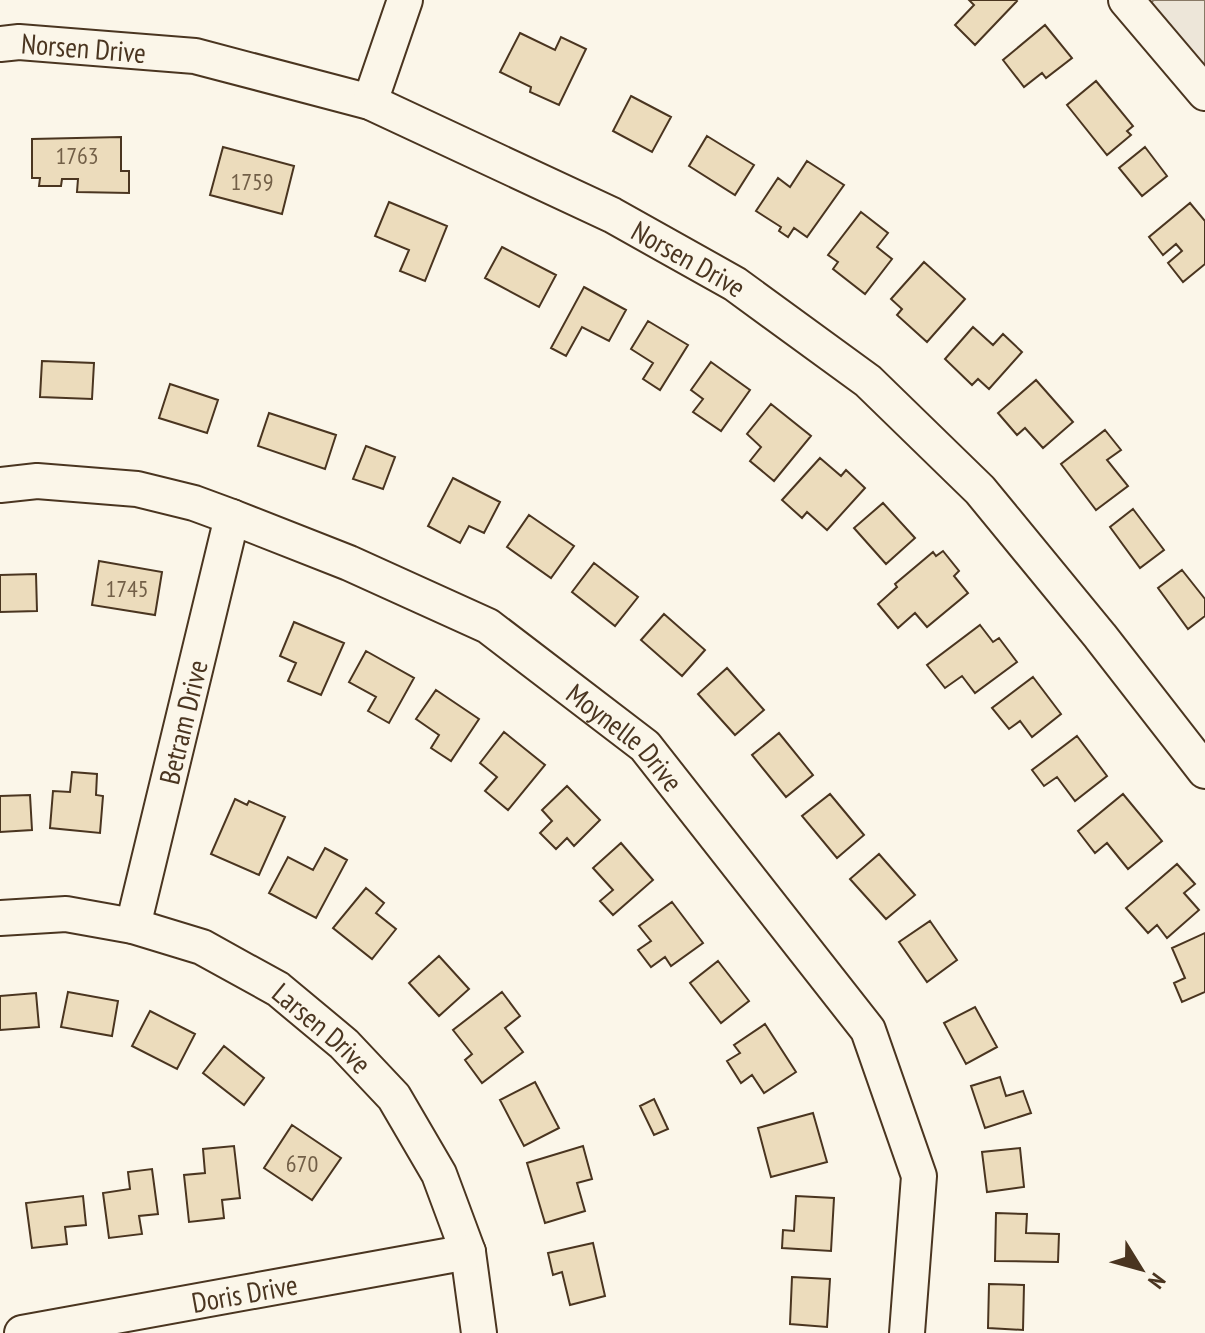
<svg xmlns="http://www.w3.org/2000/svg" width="1205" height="1333" font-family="'PT Sans Narrow',sans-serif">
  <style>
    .green { fill: #ede6d9; stroke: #887966; stroke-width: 2 }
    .building { fill: #ecdcbc; stroke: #4a3520; stroke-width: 2 }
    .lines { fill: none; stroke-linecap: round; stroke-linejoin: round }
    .minor-casing { stroke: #4a3520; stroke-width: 38 }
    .minor { stroke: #fbf6e9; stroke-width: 34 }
    .labels { text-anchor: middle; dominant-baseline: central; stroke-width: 6; stroke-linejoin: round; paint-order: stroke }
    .number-label { font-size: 24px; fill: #725f47 }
    .street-label { font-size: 28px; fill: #4a3520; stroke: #fbf6e9 }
  </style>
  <rect width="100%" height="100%" fill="#fbf6e9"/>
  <path class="green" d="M1154 0H1205V71L1150 3Z"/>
  <path class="building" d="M969 0H1016L1017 1 975 45 955 25 974 5Z
    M1045 25 1072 58 1046 78 1042 73 1024 87 1003 60Z
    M520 33 555 50 561 37 586 49 559 105 530 92 531 87 500 72Z
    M1096 81 1133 126 1127 131 1131 135 1107 155 1067 105Z
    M631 96 671 117 652 152 613 131Z
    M707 136 754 165 735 195 689 166Z
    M121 137V171H129V193L77 192 78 179H62L61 186H39L40 178H32V139Z
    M223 147 294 166 282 214 210 195Z
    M1145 147 1167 176 1142 196 1119 168Z
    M807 161 844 185 807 237 794 228 788 237 779 231 781 227 756 211 778 178 790 187Z
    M389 202 447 226 425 281 400 271 409 250 375 236Z
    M1190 203 1205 221V264L1183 282 1168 263 1182 251 1176 244 1163 255 1149 237Z
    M861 212 888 233 877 247 892 259 865 294 833 269 838 262 828 255Z
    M502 247 556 275 539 307 485 278Z
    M924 262 965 299 927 342 897 315 902 309 891 299Z
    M584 287 626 310 609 341 582 327 566 356 551 348Z
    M648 321 688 345 660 390 643 379 653 363 631 349Z
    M973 327 993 345 1003 334 1022 352 989 389 978 379 972 385 945 359Z
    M42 361 94 363 92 399 40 397Z
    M711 362 750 390 721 431 693 412 703 399 691 390Z
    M1036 380 1073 422 1043 448 1025 428 1017 435 998 413Z
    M170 384 218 400 207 433 159 418Z
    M771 404 811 436 774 481 750 461 761 447 747 434Z
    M269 413 336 435 325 469 258 446Z
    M1105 430 1121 450 1107 460 1128 486 1096 510 1061 464Z
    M366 446 395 457 383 489 353 479Z
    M820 458 841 476 846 470 865 488 827 530 807 512 802 518 782 500Z
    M453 478 500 502 484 533 469 526 460 543 428 526Z
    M883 503 915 538 886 564 854 528Z
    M1133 509 1164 550 1140 568 1110 527Z
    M529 515 574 546 551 578 507 547Z
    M943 551 959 571 954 576 968 593 927 627 915 613 898 628 878 604 897 587 895 584 933 552 936 556Z
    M99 561 162 572 155 615 92 605Z
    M594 563 638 597 615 626 572 592Z
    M1182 570 1205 599V616L1188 629 1158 588Z
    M36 574 37 611 0 612V575Z
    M664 614 705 650 682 676 641 640Z
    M294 622 344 643 321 695 288 681 296 663 280 656Z
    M980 625 993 642 999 638 1017 662 975 693 962 676 945 688 927 665Z
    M366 651 414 678 389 723 368 711 376 697 349 682Z
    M727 668 764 710 735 735 698 694Z
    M1033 677 1061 714 1032 737 1020 721 1009 729 992 708Z
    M436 690 479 719 451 761 431 748 439 735 416 719Z
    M504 732 545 765 508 810 485 791 497 777 480 763Z
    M779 733 813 775 786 797 752 755Z
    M1077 736 1107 776 1075 801 1057 777 1044 786 1032 770Z
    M72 772 97 774 96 795 103 796 100 833 50 828 53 791 70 792Z
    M567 786 600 820 574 846 567 838 556 849 540 833 552 821 542 810Z
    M830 794 864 835 837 858 802 816Z
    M1123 794 1162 841 1128 869 1107 843 1095 853 1078 831Z
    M30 795 32 830 0 832V796Z
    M235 799 247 805 249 801 285 817 259 875 211 854Z
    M621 843 653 880 613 915 600 901 613 890 593 868Z
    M325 848 347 860 316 918 269 893 288 857 313 870Z
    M879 854 915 895 886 919 850 879Z
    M1177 864 1195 884 1184 893 1199 910 1167 938 1157 925 1148 933 1126 908Z
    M366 888 384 903 376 913 396 929 372 959 333 928Z
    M672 902 703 943 671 966 665 957 651 967 638 950 651 941 639 926Z
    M930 921 957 960 927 982 899 942Z
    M1205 933V992L1182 1002 1174 983 1185 978 1172 948Z
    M439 956 469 989 439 1016 409 983Z
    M718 961 749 1001 721 1023 690 983Z
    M68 992 118 1001 112 1036 61 1027Z
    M502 992 520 1016 505 1028 523 1052 482 1083 465 1060 472 1054 453 1030Z
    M36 993 39 1027 0 1030V996Z
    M975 1007 997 1047 966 1064 944 1023Z
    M150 1011 195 1034 177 1069 132 1046Z
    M765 1024 796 1072 764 1093 752 1075 741 1083 727 1061 740 1053 734 1045Z
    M224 1046 264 1078 244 1105 203 1073Z
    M1000 1077 1006 1096 1023 1091 1031 1113 985 1128 971 1086Z
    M535 1082 559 1128 524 1146 500 1100Z
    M654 1099 668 1129 654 1135 640 1106Z
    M813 1113 827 1162 771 1177 758 1128Z
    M292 1125 341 1158 312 1200 264 1168Z
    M234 1146 240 1198 222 1200 224 1218 189 1222 184 1175 205 1173 203 1149Z
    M583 1146 592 1179 577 1183 585 1211 545 1223 527 1163Z
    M1020 1148 1024 1187 987 1192 982 1152Z
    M152 1169 158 1214 139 1216 142 1234 109 1238 103 1193 130 1189 128 1172Z
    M83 1196 86 1225 65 1227 67 1244 32 1248 26 1203Z
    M796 1196 834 1198 831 1251 782 1248 783 1230 794 1231Z
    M996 1213 1027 1214 1026 1233 1059 1234 1058 1262 995 1261Z
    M593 1243 605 1296 570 1305 562 1272 553 1275 548 1253Z
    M792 1277 830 1279 827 1327 790 1324Z
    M989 1284 1024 1285 1023 1330 988 1328Z"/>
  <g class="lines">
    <g class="minor-casing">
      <g id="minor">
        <path d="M1126 0 1205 93"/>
        <path id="s1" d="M0 44 19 42 195 56 370 102 612 215 735 284 868 381 980 490 1100 636 1205 771"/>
        <path d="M370 102 405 0"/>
        <path id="s2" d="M0 485 37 481 137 489 194 503 232 517 349 563 488 626 645 746 868 1030 919 1176 907 1333"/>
        <path id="s3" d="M0 918 66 914 133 926 202 947 278 989 344 1044 394 1097 439 1174 468 1252 479 1333"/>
        <path id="s4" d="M133 926 232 517"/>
        <path id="s5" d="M22 1333 468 1252"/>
      </g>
    </g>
    <use href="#minor" class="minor"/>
  </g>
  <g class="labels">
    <g class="number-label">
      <text x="77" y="155">1763</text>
      <text x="252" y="181">1759</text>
      <text x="127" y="588">1745</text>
      <text x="302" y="1163">670</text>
    </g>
    <g class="street-label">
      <text stroke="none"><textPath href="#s1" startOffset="84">Norsen Drive</textPath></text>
      <text stroke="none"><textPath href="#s1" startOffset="732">Norsen Drive</textPath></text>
      <text stroke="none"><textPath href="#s4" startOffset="210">Betram Drive</textPath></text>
      <text stroke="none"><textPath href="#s2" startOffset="692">Moynelle Drive</textPath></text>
      <text stroke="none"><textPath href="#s3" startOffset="352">Larsen Drive</textPath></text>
      <text stroke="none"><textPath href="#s5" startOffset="226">Doris Drive</textPath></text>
    </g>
  </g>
  <g transform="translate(1141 1269) rotate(127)" stroke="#fbf6e9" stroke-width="6" paint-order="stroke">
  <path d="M0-6L14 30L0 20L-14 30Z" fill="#4a3520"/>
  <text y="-12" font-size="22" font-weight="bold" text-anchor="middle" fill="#4a3520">N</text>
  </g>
</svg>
